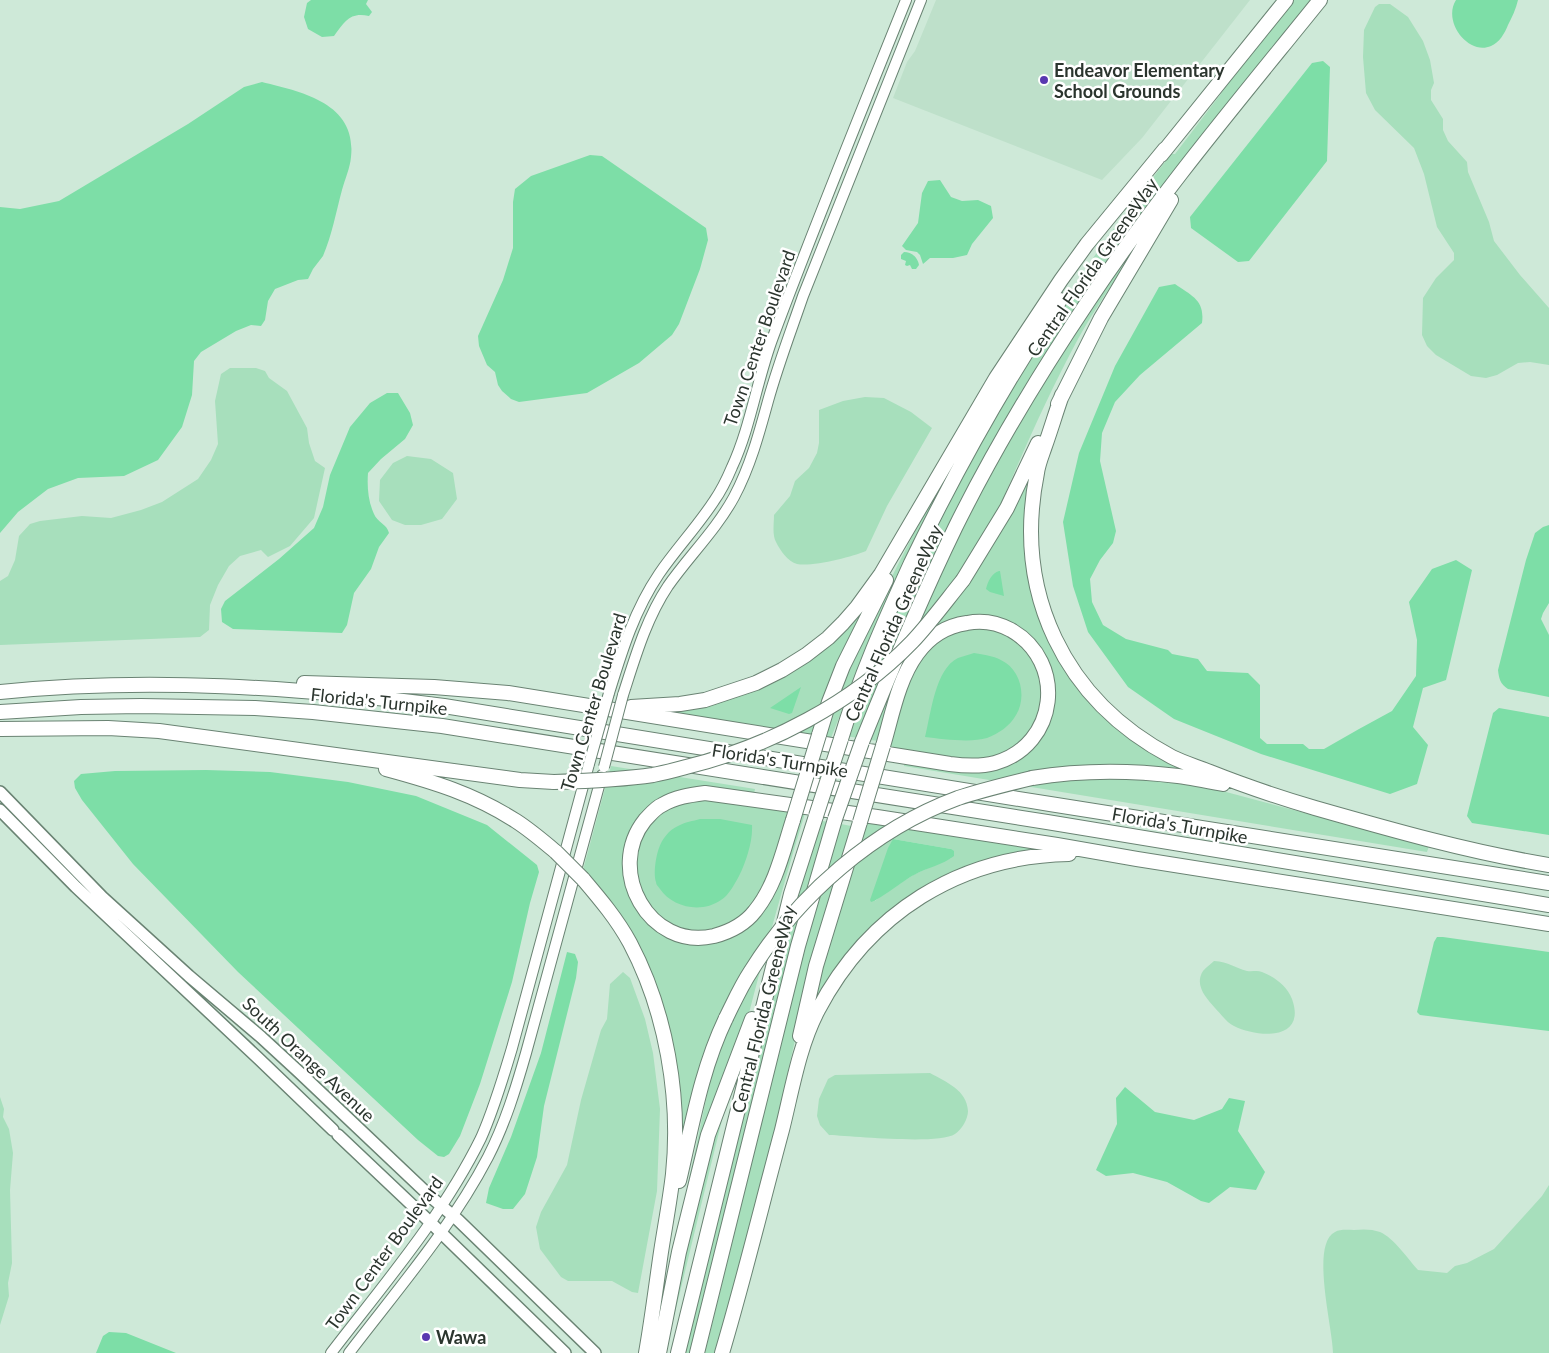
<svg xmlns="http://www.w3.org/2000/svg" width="1549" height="1353" font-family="Lato,sans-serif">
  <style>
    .built { fill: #bee0ca }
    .green { fill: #a7dfbc; fill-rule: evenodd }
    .water { fill: #7ddea7 }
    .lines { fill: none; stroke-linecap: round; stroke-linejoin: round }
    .secondary-casing { stroke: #6a8373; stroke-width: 12 }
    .primary-casing { stroke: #6a8373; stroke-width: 14 }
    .highway-casing { stroke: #6a8373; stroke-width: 16 }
    .secondary { stroke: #fff; stroke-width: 10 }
    .primary { stroke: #fff; stroke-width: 11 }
    .highway { stroke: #fff; stroke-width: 14 }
    .secondary-bridge-casing { stroke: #6a8373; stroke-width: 12; stroke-linecap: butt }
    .highway-bridge-casing { stroke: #6a8373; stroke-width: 16; stroke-linecap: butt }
    .secondary-bridge { stroke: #fff; stroke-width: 10 }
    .highway-bridge { stroke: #fff; stroke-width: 14 }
    .poi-dot { fill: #5938b0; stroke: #fff; stroke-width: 2 }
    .labels { text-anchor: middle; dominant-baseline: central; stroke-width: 5; stroke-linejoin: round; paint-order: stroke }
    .poi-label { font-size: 18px; font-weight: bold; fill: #2b352e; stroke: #fff; text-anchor: start }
    .street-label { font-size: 18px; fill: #2b352e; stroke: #fff }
  </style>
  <rect width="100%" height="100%" fill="#cee9d8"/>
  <path class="built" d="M936 0H1250L1142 138 1102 180 893 98 907 62 915 51Z"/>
  <path class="green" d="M1294 0H1313L1194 149H1191L1136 219 1130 233 1043 362 859 738 844 736 901 599 959 478 1062 303 1109 235 1171 154H1175L1220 95 1237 70Z
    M1379 4H1390L1408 17 1423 41 1430 60 1434 83 1431 90V100L1443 119V130L1448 141 1467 162 1468 172 1489 222 1494 241 1520 275 1549 308V365L1530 362 1518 363 1497 375 1486 378 1471 376 1436 355 1427 346 1422 335 1423 298 1436 278 1454 260V253L1437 227 1424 174 1414 148 1375 110 1366 93 1363 57 1364 30 1375 7Z
    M1144 232 1146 233C1123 269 1098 303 1078 339 1036 417 1002 501 968 583L998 536 1031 470 1027 560 1086 696 1208 775 1152 767 1148 765 1074 766 1068 779 1125 777 1185 784 1215 790V789L1429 846 1427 852 904 766 905 760 953 768 1026 751 1052 680 1008 623 934 630 881 741 870 740C903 660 935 581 974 505 1024 409 1083 321 1144 232Z
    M230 368H256L265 371 269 378 287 391 307 428 309 443 315 461 325 468 314 518 290 546 268 557 261 550 240 556 229 566 218 585 210 605 209 630 200 637 0 645V581L8 576 15 560 19 536 30 524 40 521 82 516 111 518 141 510 162 502 198 479 211 460 218 444 215 401 221 374Z
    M865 397 884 398 911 412 932 428 887 506 866 551C852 557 812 567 797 564 788 562 780 550 776 542 772 535 774 523 774 515L790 496 795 481 809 468 817 453 819 443V410L843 401Z
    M407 456 431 459 453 473 457 499 442 519 421 525H405L392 520 379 501 380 480 393 463Z
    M941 484 943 485 913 542 879 616 831 738 823 737C855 648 895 566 941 484Z
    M870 598 814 738 647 710 757 687Z
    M992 628 1014 638 1035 661 1044 697 1032 731 1009 752 978 761 887 750 910 676 928 647 960 629Z
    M611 766 755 789 754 794 721 789 651 808 626 882 681 939 749 924 801 809 806 810C751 989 710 1172 665 1353L661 1310 710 1081 682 1140H680L664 1015 583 870Z
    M698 798 792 808 772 872 749 911 722 929 696 932 672 926 648 907 634 873 640 835 665 808Z
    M865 819 1056 848 906 901 809 1020 814 994ZM893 839 951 849V858L915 874 886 892 875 901Z
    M816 820 829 822 692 1353H678Z
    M841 824 856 827 798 1027 763 1182 719 1353H705L799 971 816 906Z
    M1214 961C1229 962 1235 968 1247 971 1252 972 1257 970 1262 972 1275 977 1287 986 1292 999 1307 1041 1258 1038 1234 1026 1227 1023 1220 1013 1215 1008 1206 998 1194 985 1203 971 1206 967 1211 964 1214 961Z
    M623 972 630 978 645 1019 653 1053 660 1109 657 1191 638 1293 632 1292 612 1281H568L561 1277 540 1249 536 1227 541 1212 567 1165 581 1100 601 1030 607 1019 610 984Z
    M930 1073C946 1082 967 1090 968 1111 968 1119 962 1129 955 1134 938 1145 854 1136 829 1135L820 1125 817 1116 819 1099 828 1079 835 1075Z
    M0 1097 4 1109 3 1117 9 1129 13 1153 10 1190 12 1263 8 1283 9 1296 0 1325Z
    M1549 1185V1353H1333C1333 1329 1310 1244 1335 1232 1340 1229 1348 1230 1354 1230 1363 1229 1372 1229 1380 1232 1394 1238 1408 1259 1418 1270L1447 1273 1455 1266 1467 1263 1494 1249 1542 1196Z"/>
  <path class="water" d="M311 0H368L366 4 372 12 369 16C349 12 345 22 334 36L322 37 308 29 304 17 307 3Z
    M1456 0H1518C1516 9 1512 17 1508 25 1505 33 1499 43 1491 46 1469 56 1442 22 1456 0Z
    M1323 61 1330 67 1327 161 1249 261 1238 262 1191 228 1190 217 1312 63Z
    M262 82C302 92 357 103 351 157 350 168 345 179 342 190 336 212 332 235 323 256L313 269 308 279 298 280 275 289 268 301 265 320 261 326 251 325 236 331 201 352 194 361 192 395 182 427 158 460 124 476 78 478 48 489 18 512 0 533V207L20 209 59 201 188 124 244 87Z
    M590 155 602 156 706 228 708 240 700 269 679 324 672 335 639 363 587 393 519 402 511 399 502 391 498 385 495 372 487 365 479 346 478 336 503 280 513 248V202L515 189 531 176Z
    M940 180 951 197 962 201 978 200 991 206 993 218 972 244 967 255 953 258H930L923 264 920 255 917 252 906 250 902 246 918 223 922 193 928 181Z
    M904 252C912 252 918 258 919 265L916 269H912L910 265 907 266 905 265 906 261 901 259V255Z
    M1175 284C1192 296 1205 300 1202 323L1140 375 1115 402 1102 433 1100 461 1116 531 1113 543 1100 560 1090 579 1092 602 1103 625 1126 639 1168 650 1172 654 1198 659 1207 671 1248 673 1260 685V738L1267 744H1303L1309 749H1324L1359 729 1392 711 1416 676 1417 640 1409 602 1432 569 1456 560 1472 570 1446 680 1423 688 1413 727 1428 745 1417 784 1390 794 1261 754 1174 719 1128 687 1088 632 1073 586 1063 522 1079 453 1115 366 1159 287Z
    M387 393H398L410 413 413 425 405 439 381 459 368 473C367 486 368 501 374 514 377 522 387 524 389 533L379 547 371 569 354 593 347 625 342 633 233 629 222 622 221 609 225 601 279 559 314 528 323 507 330 475 350 427 370 403Z
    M1549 525V603L1543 613 1541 619 1549 635V697L1508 689C1500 684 1499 678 1498 670L1526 560 1535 533 1543 527Z
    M999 571H1000L1004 596 990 592 986 589C988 581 992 573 999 571Z
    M974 653C986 655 996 656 1006 663 1022 674 1026 699 1016 715 1010 726 998 734 987 738 971 743 942 739 925 737 931 714 935 669 958 658 963 656 969 655 974 653Z
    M801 687 792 713 789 714 770 708Z
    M1499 708 1549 717V835L1472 823 1467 816 1493 713Z
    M206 770 270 772 348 782 416 796 487 825 537 865 539 872 530 903 512 982 480 1084 460 1136 449 1154 444 1157 438 1156 418 1140 238 972 133 864 82 800 75 788 74 781 81 774 115 771Z
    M700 819H720L752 825C753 841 746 862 739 876 734 885 729 895 721 900 701 914 672 907 660 889 658 886 656 885 656 882 653 874 656 856 659 848 662 839 669 830 678 826 685 822 693 821 700 819Z
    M893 839 951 849 954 851V856C943 865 926 868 914 875 904 880 878 901 871 902L870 900 888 848Z
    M1437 937H1443L1549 952V1031L1420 1015 1417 1012 1434 942Z
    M567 952 575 954 578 962 576 978 544 1106 537 1157 525 1194 513 1209H503L486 1203 489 1188 511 1137 541 1053Z
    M1125 1087 1155 1112 1194 1120 1222 1109 1229 1098 1245 1101 1238 1131 1265 1172 1256 1190 1230 1187 1209 1203 1201 1201 1167 1182 1133 1173 1106 1176 1096 1170 1117 1124 1116 1098Z
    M109 1332 126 1333 176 1353H96L103 1336Z"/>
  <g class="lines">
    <g class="secondary-casing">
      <path id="secondary" d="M609 693C622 651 634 611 659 574 676 549 697 527 714 501 721 491 727 479 732 467 751 426 757 379 773 337 815 224 861 112 906 0
        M623 695C635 658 646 619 668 586 689 556 716 530 734 497 750 467 759 434 768 401 778 365 791 331 803 296L921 0
        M331 1353C384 1284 442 1217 481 1138 494 1109 503 1078 512 1048L589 764
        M349 1353C397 1290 451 1228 488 1157 505 1124 516 1088 526 1053L602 775"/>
    </g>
    <g class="primary-casing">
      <path id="primary" d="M0 792 102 897 189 976 261 1037 299 1072 432 1198 458 1220 595 1353
        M0 810 76 887 259 1059 333 1130
        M338 1135 431 1223 565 1353"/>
    </g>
    <g class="highway-casing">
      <path id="highway" d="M1161 155 1286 0
        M1062 395C1056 412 1051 429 1045 446 1042 455 1038 464 1037 473 1013 593 1064 700 1172 757 1184 763 1198 767 1210 772 1245 786 1278 797 1315 808 1392 830 1469 852 1549 865
        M1058 404 1101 318 1171 200
        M963 580 1007 508 1038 443
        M304 683 434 687 508 693 950 764C965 766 980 767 995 763 1058 745 1067 662 1011 630 998 623 982 620 967 623 946 626 929 637 917 654 898 680 892 716 883 746
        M0 692C148 677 297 687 444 706L1050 804 1549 883
        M631 707 680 704 705 700 756 683 782 670 806 655 828 638 843 623 857 607 881 574 996 378 1061 280 1087 244 1165 149
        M0 712 81 707 141 706 255 708 313 712 442 726 1047 822 1549 905
        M0 729 108 728 159 731 520 780 554 782
        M819 735 829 702 843 666 886 580
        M841 739C859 678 885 620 911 563 955 472 1004 384 1060 300
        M862 742C891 670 921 598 955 528 994 449 1040 373 1089 300 1159 195 1241 98 1320 0
        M386 769C434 782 474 794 516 821 530 830 543 841 556 852
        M1032 778C1080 770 1129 770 1178 776 1193 778 1208 781 1223 784
        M793 820C783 851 776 885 755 911 745 924 729 932 714 936 649 951 605 870 645 820 650 815 655 808 662 805 675 797 690 795 705 793L877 817 1057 845 1137 859 1549 924
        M583 879C600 899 617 919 630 943 666 1011 681 1097 673 1174 670 1200 665 1226 661 1252 656 1286 652 1319 646 1353
        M800 1036 816 966 860 822
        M679 1181C692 1126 701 1070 726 1018
        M659 1353 679 1252 708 1135 752 1019
        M678 1353 791 894 816 816
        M697 1353 798 946 835 819
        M722 1353C744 1279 762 1204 782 1130 792 1090 799 1046 818 1010 869 913 959 856 1069 854"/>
    </g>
    <use href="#secondary" class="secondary"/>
    <use href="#primary" class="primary"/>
    <use href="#highway" class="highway"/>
    <g class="secondary-bridge-casing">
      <path id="secondary-bridge" d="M589 764 609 693
        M604 767 623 695"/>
    </g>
    <g class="highway-bridge-casing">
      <path id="highway-bridge" d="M554 782C587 781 620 780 653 775 664 773 675 770 686 767 768 747 853 703 912 642 930 623 946 601 963 580
        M816 816 841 739
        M835 819 862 742
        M793 820 819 735
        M860 822 883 746
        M556 852 583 879
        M726 1018C734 1002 741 986 751 971 798 895 874 829 958 798 982 790 1007 784 1032 778"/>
    </g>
    <use href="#secondary-bridge" class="secondary-bridge"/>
    <use href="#highway-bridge" class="highway-bridge"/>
  </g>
  <g class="poi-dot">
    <circle cx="1044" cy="80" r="5"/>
    <circle cx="426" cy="1337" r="5"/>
  </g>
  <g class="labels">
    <g class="poi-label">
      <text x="1054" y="70">Endeavor Elementary<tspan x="1054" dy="21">School Grounds</tspan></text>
      <text x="436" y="1337">Wawa</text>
    </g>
    <g class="street-label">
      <text transform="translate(1092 267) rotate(-55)">Central Florida GreeneWay</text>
      <text transform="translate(759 338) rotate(-71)">Town Center Boulevard</text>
      <text transform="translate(893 623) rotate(-66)">Central Florida GreeneWay</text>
      <text transform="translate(379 701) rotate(6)">Florida's Turnpike</text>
      <text transform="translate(593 702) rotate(-73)">Town Center Boulevard</text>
      <text transform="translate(780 760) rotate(9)">Florida's Turnpike</text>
      <text transform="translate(1180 825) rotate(10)">Florida's Turnpike</text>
      <text transform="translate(763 1009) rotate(-76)">Central Florida GreeneWay</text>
      <text transform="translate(309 1059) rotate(43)">South Orange Avenue</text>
      <text transform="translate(384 1253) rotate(-54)">Town Center Boulevard</text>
    </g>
  </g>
</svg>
